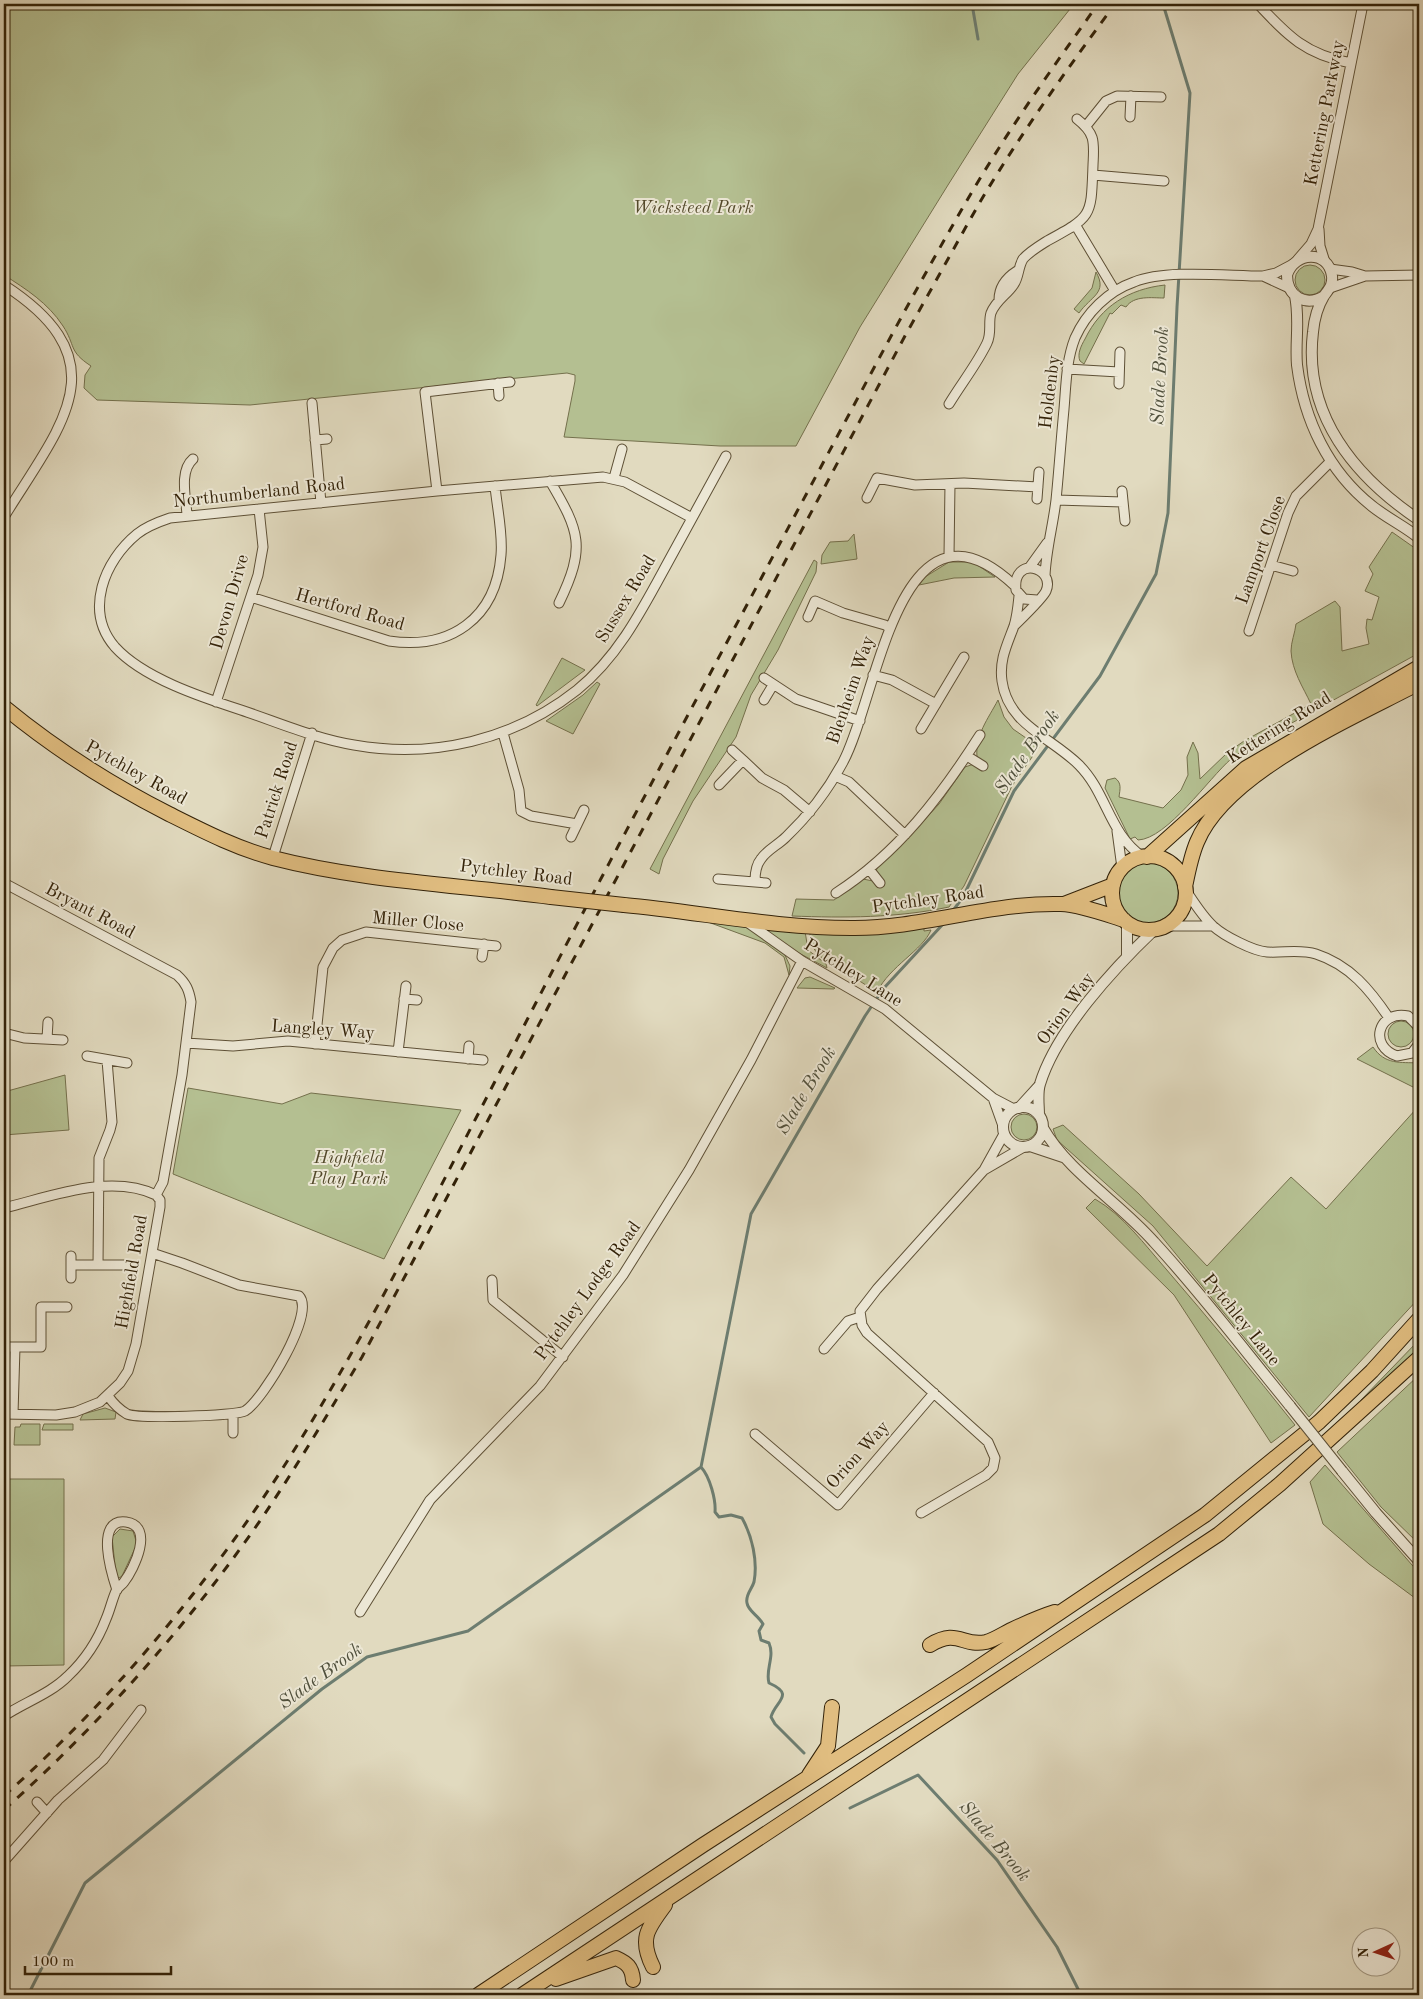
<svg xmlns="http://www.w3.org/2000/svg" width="1423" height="1999" font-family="'Old Standard TT',serif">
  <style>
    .green { fill: #b4bf91; stroke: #74704c }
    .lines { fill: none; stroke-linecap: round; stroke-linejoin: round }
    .stream { stroke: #6d7d70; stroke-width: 3 }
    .minor-casing { stroke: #5e5036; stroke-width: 11 }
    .tertiary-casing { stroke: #5e5036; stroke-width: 12 }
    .primary-casing { stroke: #332208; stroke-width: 16 }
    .trunk-casing { stroke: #332208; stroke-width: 16 }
    .minor { stroke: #ece7d5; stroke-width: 9 }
    .tertiary { stroke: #ece7d5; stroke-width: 10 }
    .primary { stroke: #e0bd80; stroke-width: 14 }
    .trunk { stroke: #e0bd80; stroke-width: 14 }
    .rail { stroke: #332208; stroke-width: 3; stroke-dasharray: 9 9; stroke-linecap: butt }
    .tertiary-bridge-casing { stroke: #5e5036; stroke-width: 12; stroke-linecap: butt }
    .primary-bridge-casing { stroke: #332208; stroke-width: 16; stroke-linecap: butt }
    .tertiary-bridge { stroke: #ece7d5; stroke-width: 10 }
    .primary-bridge { stroke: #e0bd80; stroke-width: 14 }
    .labels { text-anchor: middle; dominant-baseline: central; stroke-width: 4; stroke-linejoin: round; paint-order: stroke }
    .street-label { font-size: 18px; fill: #332208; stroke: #ece7d5 }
    .park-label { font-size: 18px; font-style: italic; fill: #53492a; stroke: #ece7d5 }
    .water-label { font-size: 19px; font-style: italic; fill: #50503c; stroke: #ece7d5 }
  </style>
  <rect width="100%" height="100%" fill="#e1dabf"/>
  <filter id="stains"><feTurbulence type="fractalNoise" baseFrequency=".004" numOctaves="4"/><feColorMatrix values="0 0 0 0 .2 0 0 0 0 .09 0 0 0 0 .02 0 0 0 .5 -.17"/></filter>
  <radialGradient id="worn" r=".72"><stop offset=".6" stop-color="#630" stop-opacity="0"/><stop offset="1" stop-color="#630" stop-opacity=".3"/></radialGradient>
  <path class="green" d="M4 4H1074L1018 74 948 185 860 327 796 446H720L564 437 575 381V375L567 373 250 405 97 400 84 388 85 375 91 366C68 351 76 346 63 326 48 303 26 289 4 275Z
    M1295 280a15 15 0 1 1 30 0a15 15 0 1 1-30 0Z
    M1096 272C1108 293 1091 296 1079 313L1074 309 1092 288Z
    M1165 285 1164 298C1152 298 1134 295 1126 307L1121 305 1112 314 1110 313 1084 364 1080 361C1077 354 1081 346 1085 339 1101 306 1129 289 1165 285Z
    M1392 532 1419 551V653L1250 746C1244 750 1237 754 1231 759 1209 778 1167 839 1138 840L1135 837 1130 839 1105 788 1107 780 1115 778C1122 783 1120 789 1119 797L1163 808 1181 790 1188 775 1187 757 1193 742 1198 753 1200 779 1227 753 1244 741 1311 704C1303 687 1292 671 1291 651 1291 642 1295 633 1296 624L1335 601 1340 607 1342 651 1369 644 1366 628 1367 619 1372 620 1379 597 1365 591 1373 574 1369 567Z
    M854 534 857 559 821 564 822 555 830 542 848 541Z
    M814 560 817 562 816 572 778 650 751 695 736 737 693 801 663 859 659 874 650 869Z
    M949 562H973L995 577 954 578 919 585 925 577Z
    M562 658 585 670 537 706 536 705Z
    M597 682 600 684 573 734 546 721 583 695Z
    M998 700 1004 717 1013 729 1039 747 1012 786 964 886 949 907C897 918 844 918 792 916L796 899 834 900 863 879 873 881 878 865 909 837 939 804 965 767 974 764 980 759 977 757C975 735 988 719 998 700Z
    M1118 893a30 30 0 1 1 60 0a30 30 0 1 1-60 0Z
    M708 922 748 927 784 953 790 966 789 975 784 957 765 943Z
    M924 926V931L931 930C923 950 890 966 877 992L818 955 810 942V932Z
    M763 928 805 931 808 950 826 964 827 968 795 951Z
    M810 977 835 988 834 989 797 988 805 978Z
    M1388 1034a13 13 0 1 1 26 0a13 13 0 1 1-26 0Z
    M1373 1047C1385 1065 1400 1062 1419 1063V1090L1357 1059Z
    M65 1075 69 1130 4 1135V1092Z
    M188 1088 282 1104 311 1093 461 1110 384 1259 173 1174Z
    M1417 1108 1419 1109V1298L1309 1417 1153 1226 1057 1140 1053 1129 1063 1125 1139 1194 1207 1266 1291 1177 1326 1209Z
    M1011 1127a13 13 0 1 1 26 0a13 13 0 1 1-26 0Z
    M1095 1199C1123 1215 1145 1245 1166 1269 1210 1320 1253 1372 1295 1425L1271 1443 1174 1295 1086 1208Z
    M1419 1340V1348L1361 1403V1400Z
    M1419 1375V1544L1381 1507 1337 1452Z
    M105 1408 116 1412 115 1419 80 1420 83 1414Z
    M21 1424H40V1445H14L15 1427H20Z
    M44 1424H73V1430H42Z
    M1325 1465 1419 1573V1601L1369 1564 1323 1524 1310 1482Z
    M4 1479H64V1665L4 1666Z
    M120 1529 133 1531 137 1544 122 1576 119 1578 116 1575 112 1537Z"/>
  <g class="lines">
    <path class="stream" d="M972 4 978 39
      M952 912 963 897 1014 791 1100 676 1156 574 1168 513 1177 307 1190 93 1163 4
      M804 1753 775 1724 771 1717C775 1701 796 1695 769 1683 765 1670 775 1657 769 1643L761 1640 759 1631 763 1624C758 1615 748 1611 747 1603 745 1595 752 1589 754 1582 758 1561 752 1536 742 1518L731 1515 719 1517 715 1512C716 1500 710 1477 701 1467L751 1214 865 1016 884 988 944 923
      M850 1808 918 1775 997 1860 1057 1947 1081 1995
      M28 1995 85 1883 322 1689 367 1657 468 1631 701 1467"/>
    <g class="minor-casing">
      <path id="minor" d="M1258 4C1288 36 1306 55 1351 63
        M1130 117 1131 96
        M1086 126 1106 101 1117 96 1161 97
        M1093 175 1164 181
        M1076 226 1115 291
        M1319 229 1320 246 1325 262
        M1298 259 1311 244 1318 229 1363 4
        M1330 269 1352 272 1365 276 1419 275
        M1263 276 1289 288
        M4 285C123 362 60 426 4 517
        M1330 288 1365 276
        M999 300C999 287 1006 278 1017 271
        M1067 369 1119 372
        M498 383 499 396
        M1119 384 1120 352
        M312 403 321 503
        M949 404C961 384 977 364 987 343 992 333 988 322 991 313 996 300 1007 295 1014 284 1019 277 1018 267 1023 259 1029 252 1039 246 1047 241 1093 216 1091 217 1093 165 1094 142 1096 134 1077 119
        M315 440 327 439
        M614 478 622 449
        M550 481C580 532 586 547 559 603
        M437 491 425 392 510 382
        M1122 491 1125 521
        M867 498 877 478 915 485 964 483 1038 487
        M1037 499 1039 472
        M1056 500 1123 502
        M187 515C186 498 179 471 193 459
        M692 518 625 482 603 477 437 491 170 518C158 522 147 526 137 534 104 561 84 611 115 647 143 678 201 697 241 710 277 722 316 739 354 745 433 759 514 740 577 690 618 657 642 610 667 564 687 528 706 492 726 456
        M949 556 950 484
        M1271 565 1293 571
        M1029 568 1047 543
        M1045 576C1046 550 1053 526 1056 500 1059 470 1061 440 1064 409 1066 386 1066 361 1075 338 1086 313 1108 291 1134 282 1167 269 1227 276 1263 276L1276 273 1293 264
        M1019 596C1018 606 1017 617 1014 626 1007 645 999 660 1002 681 1008 725 1051 737 1079 765 1107 793 1109 834 1143 857
        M251 597 389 641C450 650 496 619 501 555 503 533 497 508 495 486
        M808 617 815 601 843 613 885 625 890 628
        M1014 626C1022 618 1043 598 1046 591 1056 567 1012 555 1016 590L1024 599 1037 600
        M1249 631 1288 513 1296 496 1330 462
        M873 675 892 680 936 704
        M764 678 796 699 860 721
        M764 700 773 685
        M216 702 258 575 263 547 259 509
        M921 729 964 657
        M503 733 519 790 521 811 531 816 577 824
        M732 750 743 760
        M967 756 983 766
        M835 776 849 782 905 835
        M719 785 743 760 762 778 784 790 810 812
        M1117 831 1122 868
        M571 837 584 810
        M273 857 312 733
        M869 869 880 883
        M718 879 766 883
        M755 881C755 873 756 865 761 859 767 850 778 845 786 837 809 815 828 790 843 762 878 698 899 477 1015 586
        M4 883 177 975C186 983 189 990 191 1002L182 1075 163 1182 156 1195
        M1185 889C1193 901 1202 916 1213 926 1224 936 1253 951 1267 952 1284 953 1300 949 1316 954 1350 965 1370 990 1389 1018
        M836 893C898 853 941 796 980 735
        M747 922 802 961 885 1009 993 1098 1014 1109
        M1165 926H1213
        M482 957 484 944
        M404 999 417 1000
        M1419 1027 1408 1016C1378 1010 1368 1046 1397 1056L1412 1053 1419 1044
        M4 1033 24 1038 63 1040
        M47 1039 48 1022
        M186 1043 233 1046 288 1041 483 1060
        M315 1044 323 967 333 948 342 940 366 932 496 946
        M398 1052 406 986
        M87 1056 127 1063
        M468 1059 469 1046
        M107 1060 112 1122 110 1130 99 1158 98 1265H131
        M993 1098 1003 1126
        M984 1170 1022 1148
        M4 1208C50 1197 110 1173 156 1195
        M71 1256V1265H98
        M71 1278V1265
        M492 1280 493 1300 563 1357
        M4 1347H41V1307H67
        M824 1349 848 1321 860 1317
        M108 1396C113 1403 120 1410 127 1414 137 1419 236 1416 245 1411 263 1400 316 1313 299 1296L239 1285 182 1263 152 1253
        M4 1414 56 1415 75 1412 100 1402 120 1383 128 1371 136 1344 160 1207V1200L156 1195
        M13 1414 15 1347
        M233 1433V1415
        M755 1434 838 1505 934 1393
        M921 1513 986 1475 993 1468 995 1458 988 1442 867 1333 862 1325 860 1311 877 1289 984 1170 1004 1134
        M360 1612 430 1500 540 1386 623 1275 689 1170 751 1060 802 961
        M4 1716C25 1702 50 1694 68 1676 84 1661 98 1640 106 1619 110 1610 112 1600 116 1591 118 1587 122 1585 124 1582 134 1569 155 1526 126 1522 94 1518 112 1575 117 1590
        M37 1802 47 1813
        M4 1861 58 1800 103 1760 141 1710"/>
    </g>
    <g class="tertiary-casing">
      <path id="tertiary" d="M1295 296C1300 319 1295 342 1297 365 1304 420 1328 471 1372 506 1387 518 1404 526 1419 538
        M1324 296C1306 307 1287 297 1287 275 1294 252 1328 249 1332 276 1333 285 1329 289 1324 296 1318 306 1314 321 1313 332 1303 415 1355 477 1419 520
        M1127 956V923
        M1003 1127a20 20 0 1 1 40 0a20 20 0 1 1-40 0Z
        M1019 1108 1039 1086
        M1039 1115C1039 1105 1037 1093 1040 1084 1056 1031 1114 968 1154 930
        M1043 1128C1068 1172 1120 1203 1154 1242 1202 1294 1245 1351 1290 1406
        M1030 1146 1063 1157
        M1342 1471 1376 1513 1419 1561"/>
    </g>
    <g class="primary-casing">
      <path id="primary" d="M4 707C55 749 110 784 169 814 203 831 236 848 273 858 362 881 460 885 551 897
        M1112 893a37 37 0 1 1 74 0a37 37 0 1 1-74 0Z
        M1147 857 1246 768 1419 667
        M1185 887C1188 872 1191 856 1197 842 1226 772 1353 718 1419 683
        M1064 904 1113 885
        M624 905C700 912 775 928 851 928 922 929 990 902 1061 904 1081 905 1105 914 1124 920"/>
    </g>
    <g class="trunk-casing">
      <path id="trunk" d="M930 1645C958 1628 962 1647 986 1642 994 1640 1003 1634 1011 1630 1026 1623 1039 1617 1055 1612
        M809 1775 828 1746 832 1707
        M653 1967C639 1939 647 1929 665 1905
        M556 1979 616 1958C627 1963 632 1967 633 1980
        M478 1995 703 1845 967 1675 1205 1515 1319 1422 1372 1371 1419 1319
        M522 1995 1219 1534 1280 1484 1419 1358"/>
    </g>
    <use href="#minor" class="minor"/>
    <use href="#tertiary" class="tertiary"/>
    <use href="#primary" class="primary"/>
    <use href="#trunk" class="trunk"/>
    <path class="rail" d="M4 1796C119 1693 221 1570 301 1439 379 1312 444 1178 513 1047 607 865 704 685 801 504 856 402 910 298 969 197 1008 130 1053 67 1098 4
      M4 1810C101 1723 190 1623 264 1515 299 1463 330 1410 362 1357L906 334C931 290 955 246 980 202 1021 133 1068 68 1115 4"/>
    <g class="tertiary-bridge-casing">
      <path id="tertiary-bridge" d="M1290 1406 1342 1471"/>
    </g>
    <g class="primary-bridge-casing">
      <path id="primary-bridge" d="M551 897 624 905"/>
    </g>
    <use href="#tertiary-bridge" class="tertiary-bridge"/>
    <use href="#primary-bridge" class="primary-bridge"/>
  </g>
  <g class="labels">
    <g class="street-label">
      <text transform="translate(1325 113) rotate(-79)">Kettering Parkway</text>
      <text transform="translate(1050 392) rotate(-83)">Holdenby</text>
      <text transform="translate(259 493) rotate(-6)">Northumberland Road</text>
      <text transform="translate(1261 550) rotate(-70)">Lamport Close</text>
      <text transform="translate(626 599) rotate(-59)">Sussex Road</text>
      <text transform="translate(230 602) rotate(-74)">Devon Drive</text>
      <text transform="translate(350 610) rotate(16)">Hertford Road</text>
      <text transform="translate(851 690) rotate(-71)">Blenheim Way</text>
      <text transform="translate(1279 728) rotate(-32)">Kettering Road</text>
      <text transform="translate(136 773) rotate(29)">Pytchley Road</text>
      <text transform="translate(277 790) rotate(-72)">Patrick Road</text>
      <text transform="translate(516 873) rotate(7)">Pytchley Road</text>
      <text transform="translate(928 900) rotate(-8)">Pytchley Road</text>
      <text transform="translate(90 911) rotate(28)">Bryant Road</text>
      <text transform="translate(418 922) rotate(5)">Miller Close</text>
      <text transform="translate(853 973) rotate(32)">Pytchley Lane</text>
      <text transform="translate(1066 1009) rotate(-54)">Orion Way</text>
      <text transform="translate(323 1030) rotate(4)">Langley Way</text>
      <text transform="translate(132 1272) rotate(-80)">Highfield Road</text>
      <text transform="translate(588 1291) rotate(-54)">Pytchley Lodge Road</text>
      <text transform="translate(1241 1320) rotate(51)">Pytchley Lane</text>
      <text transform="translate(858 1455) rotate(-48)">Orion Way</text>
    </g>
    <g class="park-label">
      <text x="693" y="208">Wicksteed Park</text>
      <text x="349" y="1158">Highfield<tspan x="349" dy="21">Play Park</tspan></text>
    </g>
    <g class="water-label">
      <text transform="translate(1161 376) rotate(-87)">Slade Brook</text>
      <text transform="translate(1028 753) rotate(-55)">Slade Brook</text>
      <text transform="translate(807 1091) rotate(-59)">Slade Brook</text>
      <text transform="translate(321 1677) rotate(-36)">Slade Brook</text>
      <text transform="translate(994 1842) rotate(50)">Slade Brook</text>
    </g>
  </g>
  <rect width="1423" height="1999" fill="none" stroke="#e1dabf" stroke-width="20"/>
  <rect x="5" y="5" width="1413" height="1989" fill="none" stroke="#332208" stroke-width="2.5"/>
  <rect x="10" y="10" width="1403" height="1979" fill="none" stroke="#332208"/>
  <g transform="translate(1376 1952) rotate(267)"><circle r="24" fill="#ece7d5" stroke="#a29883"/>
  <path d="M0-4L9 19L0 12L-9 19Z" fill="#8f2418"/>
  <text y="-8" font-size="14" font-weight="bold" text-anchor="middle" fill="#332208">N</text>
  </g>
  <path d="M25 1966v8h146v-8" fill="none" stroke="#332208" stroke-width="2.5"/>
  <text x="32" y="1966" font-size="15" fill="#332208" stroke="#ece7d5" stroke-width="4" paint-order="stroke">100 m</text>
  <rect width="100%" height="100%" filter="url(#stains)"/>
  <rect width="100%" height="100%" fill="url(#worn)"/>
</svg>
